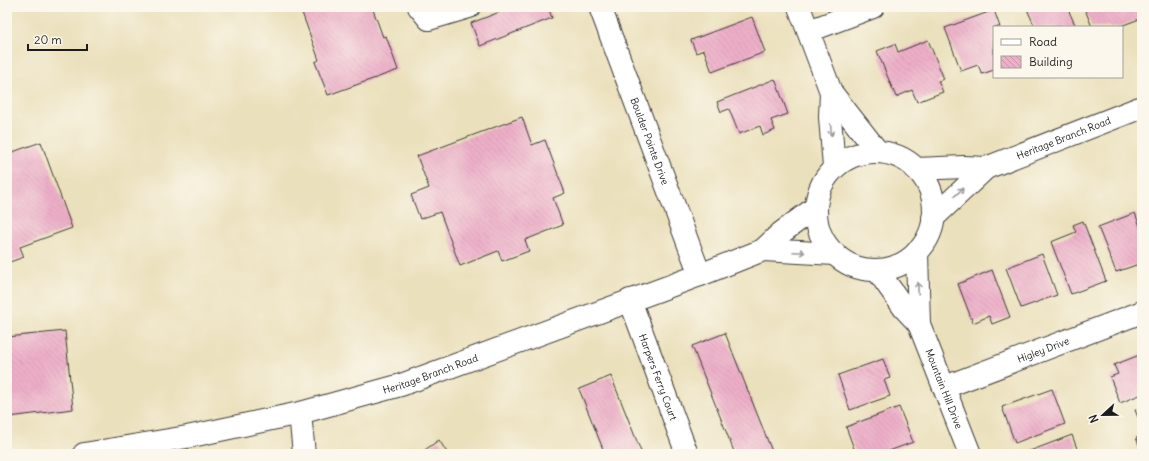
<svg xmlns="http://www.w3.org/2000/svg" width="1149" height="461" font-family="Delius,sans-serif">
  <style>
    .building { fill: url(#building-back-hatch) }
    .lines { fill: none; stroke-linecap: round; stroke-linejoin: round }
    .minor-casing { stroke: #3b3934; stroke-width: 24 }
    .minor { stroke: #fff; stroke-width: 22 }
    .oneway { stroke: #999 }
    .labels { text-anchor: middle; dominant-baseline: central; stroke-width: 4; stroke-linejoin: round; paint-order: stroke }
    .street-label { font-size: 10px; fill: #1c1c1c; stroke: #fbf7ec }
  </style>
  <defs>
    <pattern id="building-back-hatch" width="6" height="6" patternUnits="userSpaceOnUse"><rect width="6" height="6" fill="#edafc8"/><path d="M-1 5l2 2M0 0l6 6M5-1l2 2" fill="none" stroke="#cb96ab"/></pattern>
  </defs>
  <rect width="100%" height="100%" fill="#fbf7ec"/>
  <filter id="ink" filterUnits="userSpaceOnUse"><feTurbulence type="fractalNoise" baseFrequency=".025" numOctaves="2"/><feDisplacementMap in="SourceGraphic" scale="8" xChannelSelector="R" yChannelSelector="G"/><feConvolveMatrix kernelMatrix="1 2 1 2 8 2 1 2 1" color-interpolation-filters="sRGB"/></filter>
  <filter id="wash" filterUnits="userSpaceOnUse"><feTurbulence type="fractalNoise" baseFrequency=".012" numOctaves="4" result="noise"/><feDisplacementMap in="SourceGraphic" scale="16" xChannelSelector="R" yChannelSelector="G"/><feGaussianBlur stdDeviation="0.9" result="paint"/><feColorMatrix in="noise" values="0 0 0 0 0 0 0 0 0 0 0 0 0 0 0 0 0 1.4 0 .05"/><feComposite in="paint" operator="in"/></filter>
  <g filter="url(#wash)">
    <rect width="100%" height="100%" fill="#ebe0bc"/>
    <g id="blocks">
      <path class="building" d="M300 7H372L383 37 386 36 398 70 328 95 315 62 319 60Z
        M513 7H548L552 18 480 46 471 23Z
        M1026 7H1067L1076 27H1035Z
        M1084 7H1139L1142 18 1118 27H1092Z
        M994 10 1000 27H994V70L982 74 978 65 961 71 945 28Z
        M752 17 765 52 712 72 704 50 696 53 691 40Z
        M928 40 944 79 938 81 943 92 917 102 912 90 896 97 877 51 895 44 898 52Z
        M775 79 788 114 771 120 775 130 763 135 760 126 739 134 729 109 721 112 717 102Z
        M522 117 532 145 545 140 565 193 553 198 563 225 525 240 529 251 502 261 498 251 460 266 440 212 420 219 411 195 429 188 417 156Z
        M41 142 72 228 20 247 24 257 7 263V154Z
        M1135 213 1142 232V263L1116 272 1098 227Z
        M1083 221 1106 281 1071 294 1051 242 1076 232 1073 225Z
        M1042 254 1057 295 1021 308 1006 268Z
        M992 270 1010 317 992 324 989 316 973 323 958 284Z
        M65 331 73 409 9 417 7 398V337Z
        M725 333 773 454H735L692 346Z
        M1142 354V394L1120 403 1110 377 1118 374 1114 365Z
        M883 359 890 378 884 380 890 396 850 410 838 375Z
        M611 376 642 454H605L579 389Z
        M1052 389 1065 424 1015 443 1002 407Z
        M899 407 913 442 881 454H856L846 427Z
        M1142 408V427L1135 410Z
        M1072 435 1079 454H1022Z
        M1142 436V448L1141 449 1136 438Z
        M439 440 448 454H419Z"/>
    </g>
  </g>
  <g filter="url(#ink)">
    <use href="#blocks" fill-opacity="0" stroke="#3b3934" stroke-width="1"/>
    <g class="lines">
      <g class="minor-casing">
        <g id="minor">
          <path d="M419 7 429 19 469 7"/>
          <path id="s1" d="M600 7 700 275"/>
          <path d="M799 7 831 92 878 152"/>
          <path d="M809 31 873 7"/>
          <path d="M831 92 830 117 834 167"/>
          <circle cx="875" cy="211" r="59"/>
          <path d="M916 169 964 167 986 168"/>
          <path id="s2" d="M933 218 986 168 1142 107"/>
          <path d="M763 250 835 254"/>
          <path d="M917 252 919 324"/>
          <path id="s3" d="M877 270 904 308 919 324 970 454"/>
          <path id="s4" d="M630 300 687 454"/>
          <path id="s5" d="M945 387 1142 312"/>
          <path d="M300 413 304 454"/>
          <path id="s6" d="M84 454 187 437 300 413 401 385 700 275 763 250 781 233 816 207"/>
        </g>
      </g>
      <use href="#minor" class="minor"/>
    </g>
    <defs><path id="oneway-shaft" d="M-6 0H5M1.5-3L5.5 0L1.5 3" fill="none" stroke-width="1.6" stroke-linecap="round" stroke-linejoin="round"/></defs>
    <g class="oneway">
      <use href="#oneway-shaft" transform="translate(831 130) rotate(85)"/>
      <use href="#oneway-shaft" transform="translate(959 192) rotate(-44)"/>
      <use href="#oneway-shaft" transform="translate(799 252) rotate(3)"/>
      <use href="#oneway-shaft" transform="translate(918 288) rotate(-92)"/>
    </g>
  </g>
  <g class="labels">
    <g class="street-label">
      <text stroke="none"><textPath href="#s2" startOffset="156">Heritage Branch Road</textPath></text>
      <text stroke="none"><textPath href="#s1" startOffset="143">Boulder Pointe Drive</textPath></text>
      <text stroke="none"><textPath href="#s5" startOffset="105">Higley Drive</textPath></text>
      <text stroke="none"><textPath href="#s6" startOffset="356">Heritage Branch Road</textPath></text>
      <text stroke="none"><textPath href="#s4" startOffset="82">Harpers Ferry Court</textPath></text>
      <text stroke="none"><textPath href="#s3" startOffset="138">Mountain Hill Drive</textPath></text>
    </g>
  </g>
  <rect width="1149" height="461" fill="none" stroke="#fbf7ec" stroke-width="24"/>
  <rect x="993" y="26" width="130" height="52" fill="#fbf7ec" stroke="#a29f99"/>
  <rect x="1001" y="39" width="20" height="6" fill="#ffffff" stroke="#a29f99"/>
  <text x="1029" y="46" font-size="12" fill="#1c1c1c">Road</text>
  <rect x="1001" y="56" width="20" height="12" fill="url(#building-back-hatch)" stroke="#a29f99"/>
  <text x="1029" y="66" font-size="12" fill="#1c1c1c">Building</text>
  <g transform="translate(1103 415) rotate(248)" stroke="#fbf7ec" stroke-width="3" paint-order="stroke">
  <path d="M0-3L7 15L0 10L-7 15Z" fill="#1c1c1c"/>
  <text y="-6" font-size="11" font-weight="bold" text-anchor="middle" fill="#1c1c1c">N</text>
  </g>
  <path d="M28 44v6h59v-6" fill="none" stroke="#1c1c1c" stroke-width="2"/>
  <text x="34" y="44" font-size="12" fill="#1c1c1c" stroke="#fbf7ec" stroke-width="3" paint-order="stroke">20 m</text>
</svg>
